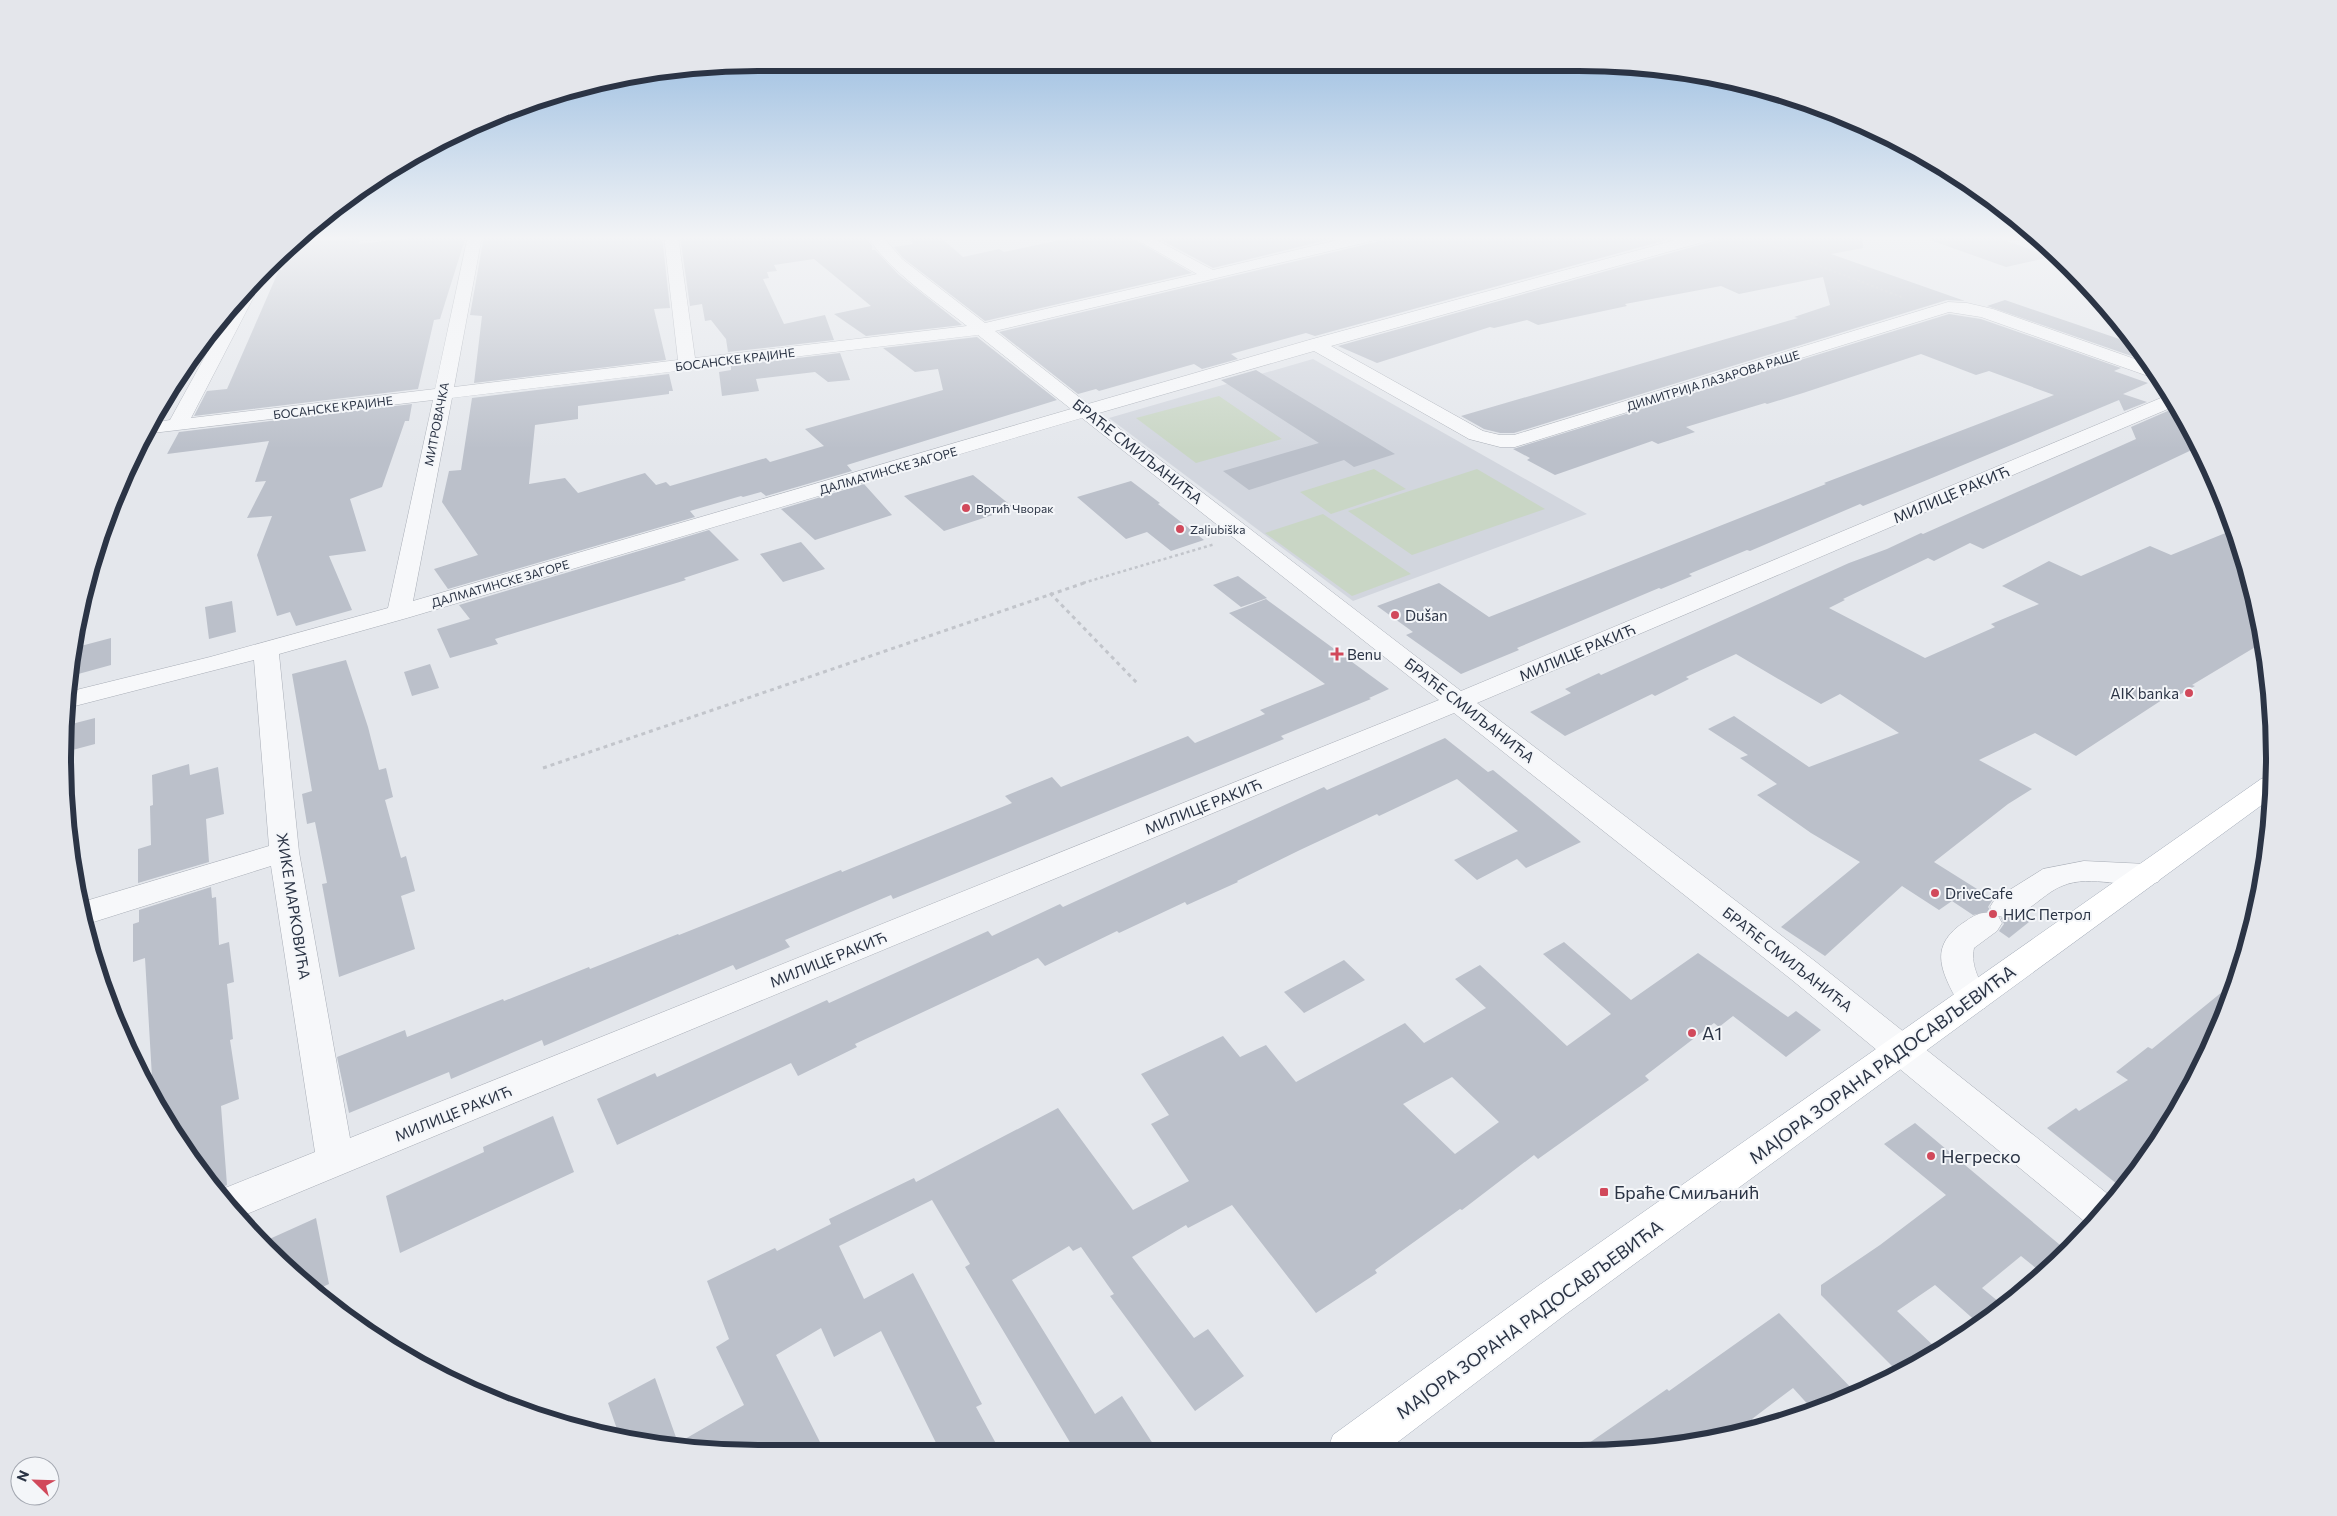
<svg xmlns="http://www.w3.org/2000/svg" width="2337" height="1516" font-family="Commissioner,sans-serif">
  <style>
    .built { fill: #d2d6de }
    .green { fill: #c9d6c5 }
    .building { fill: #bbc0ca; fill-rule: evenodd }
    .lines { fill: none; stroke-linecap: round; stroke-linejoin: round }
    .minor-casing { stroke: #a9aeb7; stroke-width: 1 }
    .major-casing { stroke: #a3abb8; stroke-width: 1 }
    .path-far2 { stroke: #c2c5cb; stroke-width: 2; stroke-dasharray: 2.5 2.5; stroke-linecap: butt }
    .path-far1 { stroke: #c2c5cb; stroke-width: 2.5; stroke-dasharray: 3 3; stroke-linecap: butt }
    .path { stroke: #c2c5cb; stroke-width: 3; stroke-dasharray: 4 4; stroke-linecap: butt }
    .minor { fill: #f7f8fa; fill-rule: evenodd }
    .major { fill: #fff; fill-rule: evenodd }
    .poi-dot { fill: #d1495b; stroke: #f4f6f9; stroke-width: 2 }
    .labels { text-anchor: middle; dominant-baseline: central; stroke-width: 4; stroke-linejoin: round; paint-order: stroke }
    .far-street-label { font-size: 12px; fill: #2b3445; stroke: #f4f6f9 }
    .far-poi-label { font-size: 12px; fill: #2b3445; stroke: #f4f6f9; text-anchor: start }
    .street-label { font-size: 15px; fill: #2b3445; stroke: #f4f6f9 }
    .poi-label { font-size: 15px; fill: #2b3445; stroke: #f4f6f9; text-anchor: start }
    .near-poi-label { font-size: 18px; fill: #2b3445; stroke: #f4f6f9; text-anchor: start }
    .near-street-label { font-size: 18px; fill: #2b3445; stroke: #f4f6f9 }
    .rim { fill: none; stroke: #2b3445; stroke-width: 6 }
  </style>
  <rect width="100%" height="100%" fill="#e4e7ec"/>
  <path class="built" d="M1313 359 1587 514 1353 601 1109 418Z"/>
  <path class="green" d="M1219 396 1282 439 1196 463 1136 418Z
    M1374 469 1406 489 1331 514 1300 492Z
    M1477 469 1545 509 1412 555 1348 511Z
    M1323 514 1411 574 1352 596 1265 533Z"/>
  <path class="building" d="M427 236H466L440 319 434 320 418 389 194 416 207 391 227 389 279 270H282L294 243 361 237 359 244Z
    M484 236H662L670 308 654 309 666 360 474 383 482 316 470 315Z
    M680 236H865L872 246V250H875L899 275 962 325 866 336 834 314 871 306 814 259 774 265 777 271 767 272 769 278 763 279 784 324 825 315 834 340 728 352 726 339 711 320 705 321 702 304 690 306Z
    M908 236H939L963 257 999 249 1004 252 1078 236H1128L1192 273 985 321 903 258 894 247 913 244Z
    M1154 236H1344L1213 268Z
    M1384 236H1681L1315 336 1306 333 1231 354 1238 359 1202 369 1194 364 1099 391 1096 389 1078 394 999 332 1380 241Z
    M1718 236H1862L1863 248 1831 254 1965 301 1947 300 1514 433H1500L1484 429 1461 416 1798 318 1794 317 1830 305 1823 277 1739 294 1721 286 1625 304 1627 306 1538 325 1527 320 1494 328 1490 327 1377 363 1338 346 1714 241Z
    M1930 236H1994L2051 257 2006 267 1930 240Z
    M2005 300 2137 345 2146 359 2143 360 1987 306Z
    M1949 314 1981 319 2121 368 2114 371 2148 383 2123 394 2147 402 2124 411 2119 400 1927 480 1863 506 1860 504 1750 551 1747 550 1689 574 1692 576 1661 589 1659 588 1517 648 1519 650 1461 674 1406 635 1413 632 1377 606 1439 583 1489 617 1826 484 1824 483 2054 395 1989 371 1976 375 1921 354 1803 393 1767 404 1765 403 1686 427 1695 432 1658 444 1652 441 1555 475 1527 460 1530 458 1513 449Z
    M977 337 1057 400 847 465 852 471 766 496 761 492 743 497 741 496 690 511 695 517 448 589 434 569 478 555 442 502 449 471 461 470 472 398 669 374 673 391H669V394L578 406V419L535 425 529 484 565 478 578 493 645 473 656 485 666 482 670 486 766 458 770 462 824 446 805 429 943 390 938 369 915 372 883 348Z
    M840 353 850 380 828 382 815 372 756 379 759 391 722 396 719 372 731 370V366Z
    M1256 370 1395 454 1354 467 1344 460 1249 490 1223 471 1319 443 1221 380Z
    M412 404 409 421H405L382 487 350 499 366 551 329 556 352 610 296 626 290 612 277 616 257 555 272 516 247 518 266 481 255 482 269 441 167 454 179 432Z
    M2170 410 2180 414 2200 446 1983 549 1970 543 1934 561 1928 558 1843 599 1845 600 1829 608 1925 658 1995 627 1991 624 2039 604 2002 586 2049 561 2081 576 2150 546 2171 555 2233 530 2251 578 2262 643 2192 685 2195 686 2170 700 2165 698 2076 756 2035 733 1979 760 2032 789 2008 804 1934 862 1993 899 1988 907 1991 911 1973 915 1952 901 1939 910 1902 886 1825 956 1781 927 1860 862 1811 833 1757 795 1777 784 1740 758 1748 755 1708 729 1734 716 1809 767 1899 733 1840 694 1821 704 1736 654 1686 677 1689 679 1655 696 1652 694 1565 736 1530 712 1571 693 1565 689 1599 673 1601 675 1849 563 1887 549 1921 533 1923 534 2136 439 2131 427Z
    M973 475 1014 508 944 531 904 496Z
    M1131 481 1160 503 1158 504 1204 540 1171 551 1147 532 1126 539 1077 497Z
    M864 484 892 515 815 540 781 509Z
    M709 530 739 560 684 578 686 580 495 639 498 644 450 658 437 629 470 619 459 605Z
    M801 542 825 569 783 582 760 554Z
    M1238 576 1267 598 1241 607 1213 585Z
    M1266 599 1389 689 1369 698 1371 699 1281 736 1284 739 1243 756 893 899 891 895 785 940 790 947 736 970 733 965 544 1046 542 1040 451 1079 449 1072 349 1113 337 1057 405 1030 407 1037 503 999 504 1001 589 967 590 969 678 934 679 935 841 870 842 872 1012 803 1005 796 1052 777 1061 787 1188 736 1195 743 1265 714 1260 710 1325 684 1229 613Z
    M232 601 236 632 209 639 205 607Z
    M111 638V665L71 676 77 647Z
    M346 660 368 727 379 770 386 768 393 797 385 800 401 858 406 856 415 891 401 896 415 949 339 977 322 884 327 883 315 822 307 824 302 794 312 791 292 674Z
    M430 664 439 688 412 696 404 672Z
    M95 718V744L65 752 64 726Z
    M1445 738 1488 772 1493 770 1581 842 1526 868 1517 859 1477 880 1454 860 1518 831 1457 779 1379 816 1377 814 1300 850 1237 881 1238 882 1187 905 1185 902 1119 933 1117 931 1045 966 1038 958 855 1044 857 1047 798 1076 791 1063 617 1145 597 1099 655 1073 657 1077 827 1000 829 1003 988 931 992 936 1060 904 1063 907 1324 787 1327 790Z
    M189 764 190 775 218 767 224 814 206 819 209 862 138 883V849L151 845 150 806 153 805 152 775Z
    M211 887 212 898 216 897 219 945 229 942 234 982 227 984 233 1039 230 1040 239 1099 221 1106 227 1185 219 1189 180 1144 153 1094 145 958 133 962V924L139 922V910Z
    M2019 916 2029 922 2009 938 1999 931 2004 924 2001 918Z
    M1564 942 1631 1000 1698 953 1788 1017 1796 1011 1821 1030 1786 1057 1733 1016 1719 1027 1714 1023 1645 1076 1649 1080 1538 1159 1534 1155 1462 1210 1460 1209 1375 1270 1377 1273 1316 1313 1232 1205 1188 1228 1186 1225 1132 1257 1194 1338 1208 1329 1244 1376 1195 1411 1110 1296 1114 1294 1081 1247 1073 1251 1069 1246 1012 1280 1095 1414 1122 1396 1157 1450 1074 1449 965 1267 970 1264 932 1200 839 1246 864 1299 913 1273 982 1404 976 1407 999 1449H939L881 1331 834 1357 821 1328 776 1355 823 1448H668L619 1435 608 1403 655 1378 678 1443 744 1405 716 1347 729 1339 707 1281 775 1248 777 1251 831 1224 829 1219 914 1178 916 1182 1058 1108 1133 1210 1189 1181 1151 1124 1169 1115 1141 1074 1223 1036 1240 1057 1266 1045 1296 1082 1405 1023 1424 1043 1486 1008 1455 979 1480 965 1567 1046 1611 1014 1543 954ZM1452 1077 1499 1122 1455 1154 1403 1104Z
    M1344 960 1365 980 1304 1013 1284 992Z
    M2238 979 2181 1106 2122 1188 2047 1128 2076 1108 2079 1111 2128 1080 2116 1072 2148 1047 2152 1049Z
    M553 1116 574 1172 400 1253 386 1196 484 1152 483 1147Z
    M1915 1123 2066 1250 2042 1273 2021 1256 1982 1288 2005 1307 1979 1324 1935 1285 1897 1311 1938 1350 1900 1374 1821 1295V1285L1880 1245 1946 1195 1884 1144Z
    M316 1218 329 1284 314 1291 300 1281 265 1241Z
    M1779 1313 1856 1393 1813 1410 1793 1388 1752 1419 1759 1430 1624 1452H1576L1667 1389 1669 1391Z"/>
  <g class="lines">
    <g class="minor-casing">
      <path id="minor" d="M468 236H482L454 387 678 360 664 236H678L695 358 967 326C933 299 891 273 867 236H882L902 259 985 323 1197 274 1130 236H1149L1213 270 1354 236H1382L1380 239 995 331 1088 404 1309 340 1690 236H1716L1714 239 1331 346 1483 431 1500 435H1514L1948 302 1967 303 1993 309 2149 364 2157 377 2148 376 1981 317 1949 312 1515 447H1500L1469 439 1314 351 1099 413 1461 691 2168 395 2175 406 1477 703 1816 962 2114 1199 2102 1216 2090 1226 1792 980 1454 713 242 1216 220 1190 315 1152 271 866 84 925 79 903 269 846 254 660 67 708 65 707 68 692 210 657 388 608 433 400 144 434 151 423 170 420 235 302 257 277 262 281 191 418 435 389ZM978 335 1071 409 413 601 452 398ZM1082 418 1439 700 350 1138 299 852 279 654 407 618Z
        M2084 861 2147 864 2158 868 2162 875 2158 882C2127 891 2092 873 2062 886 2041 894 2022 923 1998 916L2002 923 1997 931 1974 948C1970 967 1981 983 1990 999L1985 1008 1973 1012 1961 1008C1943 974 1925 947 1966 921 1976 914 1983 911 1995 914L1990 907 1995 899 2043 869Z"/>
    </g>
    <g class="major-casing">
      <path id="major" d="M2271 776 2270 799 1566 1314 1386 1451H1327L1333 1435 1538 1286 2261 779Z"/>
    </g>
    <path class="path-far2" d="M1751 236 1804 260 1904 298"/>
    <path class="path-far1" d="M1083 583 1215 544"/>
    <path class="path" d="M1050 593 1139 685
      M543 768 1087 582"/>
    <use href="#minor" class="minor"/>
    <use href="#major" class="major"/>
  </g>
  <linearGradient id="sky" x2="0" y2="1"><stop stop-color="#8bb4dd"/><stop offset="0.53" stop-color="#f3f4f6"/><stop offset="1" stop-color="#f3f4f6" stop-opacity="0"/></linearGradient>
  <rect width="2337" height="449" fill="url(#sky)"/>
  <g class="poi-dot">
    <circle cx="966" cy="508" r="5"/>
    <circle cx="1180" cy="529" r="5"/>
    <circle cx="1395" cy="615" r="5"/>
    <path d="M1334.5 646.5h5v5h5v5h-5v5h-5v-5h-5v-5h5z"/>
    <circle cx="2189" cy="693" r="5"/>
    <circle cx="1935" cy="893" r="5"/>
    <circle cx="1993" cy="914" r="5"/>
    <circle cx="1692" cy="1033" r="5"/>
    <circle cx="1931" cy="1156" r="5"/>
    <rect x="1599" y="1187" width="10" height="10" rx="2.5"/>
  </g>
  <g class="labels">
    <g class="far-street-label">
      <text transform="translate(735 359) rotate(-7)">БОСАНСКЕ КРАЈИНЕ</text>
      <text transform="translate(1713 380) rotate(-17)">ДИМИТРИЈА ЛАЗАРОВА РАШЕ</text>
      <text transform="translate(333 407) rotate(-7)">БОСАНСКЕ КРАЈИНЕ</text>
      <text transform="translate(436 424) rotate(-79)">МИТРОВАЧКА</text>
      <text transform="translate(888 470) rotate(-16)">ДАЛМАТИНСКЕ ЗАГОРЕ</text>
      <text transform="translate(500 583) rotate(-16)">ДАЛМАТИНСКЕ ЗАГОРЕ</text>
    </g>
    <g class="far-poi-label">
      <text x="976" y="508">Вртић Чворак</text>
      <text x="1190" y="529">Zaljubiška</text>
    </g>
    <g class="street-label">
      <text transform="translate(1138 451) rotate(38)">БРАЋЕ СМИЉАНИЋА</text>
      <text transform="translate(1951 494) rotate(-23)">МИЛИЦЕ РАКИЋ</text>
      <text transform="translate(1577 652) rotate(-23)">МИЛИЦЕ РАКИЋ</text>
      <text transform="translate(1470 710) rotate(38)">БРАЋЕ СМИЉАНИЋА</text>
      <text transform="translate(1203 806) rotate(-22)">МИЛИЦЕ РАКИЋ</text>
      <text transform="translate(294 906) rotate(81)">ЖИКЕ МАРКОВИЋА</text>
      <text transform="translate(828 959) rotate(-22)">МИЛИЦЕ РАКИЋ</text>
      <text transform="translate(1788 959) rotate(38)">БРАЋЕ СМИЉАНИЋА</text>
      <text transform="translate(453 1113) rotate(-22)">МИЛИЦЕ РАКИЋ</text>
    </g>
    <g class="poi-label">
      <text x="1405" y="615">Dušan</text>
      <text x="1347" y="654">Benu</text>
      <text x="2179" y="693" text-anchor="end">AIK banka</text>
      <text x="1945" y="893">DriveCafe</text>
      <text x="2003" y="914">НИС Петрол</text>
    </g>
    <g class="near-poi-label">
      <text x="1702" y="1033">A1</text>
      <text x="1941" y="1156">Негреско</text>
      <text x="1614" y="1192">Браће Смиљанић</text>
    </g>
    <g class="near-street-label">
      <text transform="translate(1882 1064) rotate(-36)">МАЈОРА ЗОРАНА РАДОСАВЉЕВИЋА</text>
      <text transform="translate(1529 1319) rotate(-36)">МАЈОРА ЗОРАНА РАДОСАВЉЕВИЋА</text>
    </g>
  </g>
  <path d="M0 0H2337V1516H0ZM758 71H1579A687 687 0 0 1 2266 758V758A687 687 0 0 1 1579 1445H758A687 687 0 0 1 71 758V758A687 687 0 0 1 758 71Z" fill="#e4e6eb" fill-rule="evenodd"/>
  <path class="rim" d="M758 71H1579A687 687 0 0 1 2266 758V758A687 687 0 0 1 1579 1445H758A687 687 0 0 1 71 758V758A687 687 0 0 1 758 71Z"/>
  <g transform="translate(35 1481) rotate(293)"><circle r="24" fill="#f4f6f9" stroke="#a4a8b1"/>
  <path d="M0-4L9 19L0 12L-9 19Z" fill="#d1495b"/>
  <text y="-8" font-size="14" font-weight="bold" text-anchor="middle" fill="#2b3445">N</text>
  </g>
</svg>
